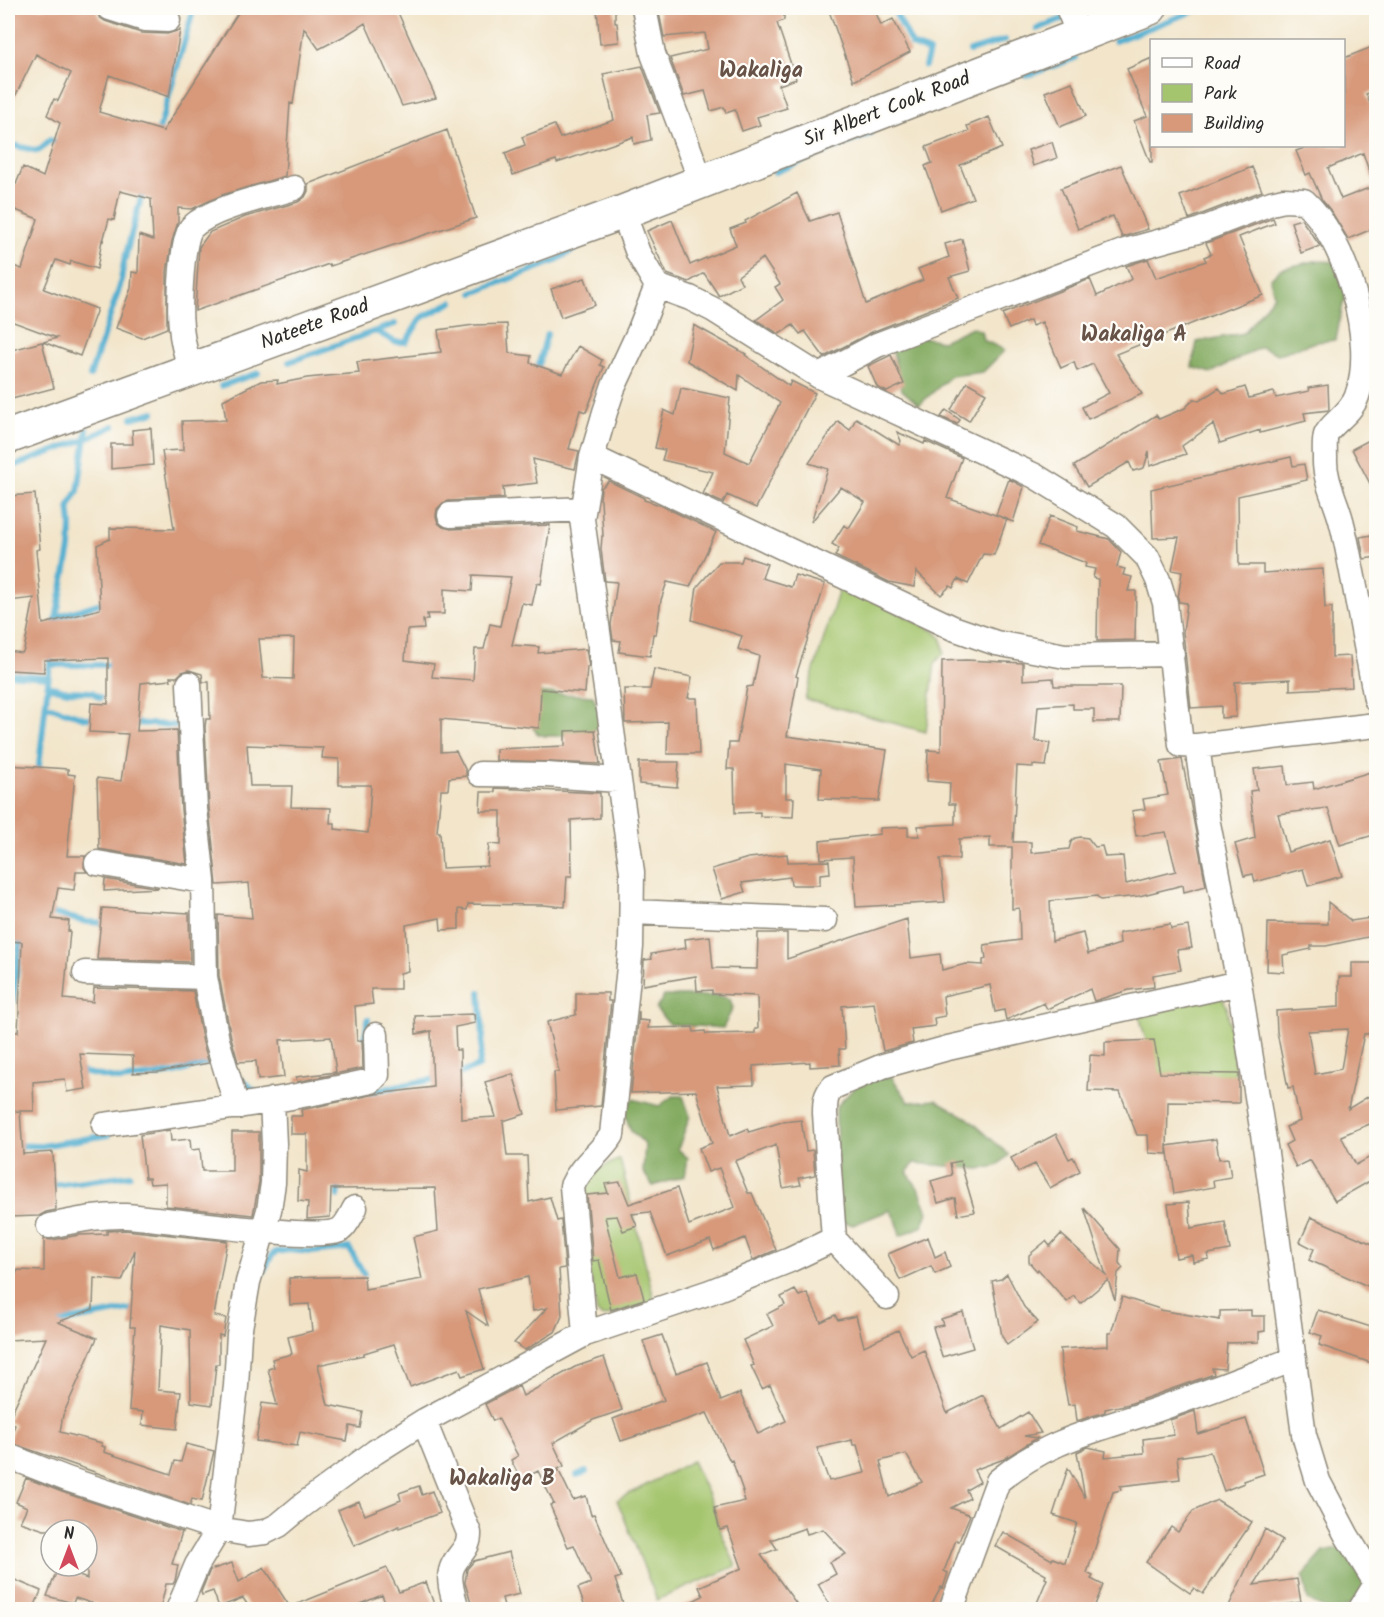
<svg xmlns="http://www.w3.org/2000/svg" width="1384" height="1617" font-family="Kalam,sans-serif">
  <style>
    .green { fill: #a4c56d; stroke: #68784c; stroke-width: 1.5 }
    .forest { fill: #83aa60; stroke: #576a46; stroke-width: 1.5 }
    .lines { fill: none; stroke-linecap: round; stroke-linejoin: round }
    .stream { stroke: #52afd0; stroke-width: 6 }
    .building { fill: #d7997a; fill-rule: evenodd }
    .minor-casing { stroke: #8e887a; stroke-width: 27 }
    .secondary-casing { stroke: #8e887a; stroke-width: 36 }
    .minor { stroke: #fff; stroke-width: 24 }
    .secondary { stroke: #fff; stroke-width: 33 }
    .labels { text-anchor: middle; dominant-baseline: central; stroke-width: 4.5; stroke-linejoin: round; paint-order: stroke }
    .street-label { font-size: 20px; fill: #2b2b2b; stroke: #fdfcf7 }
    .quarter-label { font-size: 22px; font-weight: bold; fill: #675247; stroke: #fdfcf7 }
  </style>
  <rect width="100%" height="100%" fill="#fdfcf7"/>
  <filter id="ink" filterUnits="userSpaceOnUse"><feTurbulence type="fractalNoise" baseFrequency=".0167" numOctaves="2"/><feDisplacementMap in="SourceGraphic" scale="12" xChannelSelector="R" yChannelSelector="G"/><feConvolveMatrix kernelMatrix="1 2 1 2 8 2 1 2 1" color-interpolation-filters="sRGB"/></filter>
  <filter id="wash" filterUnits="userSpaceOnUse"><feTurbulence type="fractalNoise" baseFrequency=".008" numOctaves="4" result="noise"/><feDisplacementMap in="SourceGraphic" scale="24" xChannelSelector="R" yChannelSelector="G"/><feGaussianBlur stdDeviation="1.35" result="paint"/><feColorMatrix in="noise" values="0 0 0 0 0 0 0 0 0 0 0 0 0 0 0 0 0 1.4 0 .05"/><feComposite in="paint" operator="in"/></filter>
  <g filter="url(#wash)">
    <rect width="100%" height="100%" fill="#f2e5ca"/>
    <path class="green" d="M841 583 934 631 942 639 944 653 935 663 926 732 805 699Z
      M1222 997 1227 1007 1239 1099 1162 1100 1138 1011Z
      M620 1159 655 1303 603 1317 597 1313 580 1216 581 1182 592 1172Z
      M692 1461 714 1508 720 1530 736 1566 657 1600 617 1500Z"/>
    <path class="forest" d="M1314 261 1346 262 1358 277 1343 304 1336 340 1316 342 1278 354 1261 347 1211 373 1192 367 1197 342 1244 333 1274 295 1270 279 1280 269Z
      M972 327 981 331 983 340 1005 350 983 372 951 376 919 405 902 390 892 348 911 335 942 341Z
      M533 692 593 696 604 722 587 736H545L538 734 530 724Z
      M664 996H720L730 999 733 1008 723 1028 669 1024 656 1009Z
      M891 1076 909 1102 936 1100 968 1118 1009 1155 997 1166 979 1169 915 1163 907 1172 920 1191 928 1212 923 1226 900 1236 897 1222 890 1210 853 1225 838 1220 836 1107 859 1083Z
      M673 1096H683L690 1116 678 1149 688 1158 685 1176 653 1186 643 1172 645 1144 631 1131 623 1109 633 1099 659 1106Z
      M1341 1548 1369 1589C1350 1610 1333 1617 1308 1600L1303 1576 1324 1552Z"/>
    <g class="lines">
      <path class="stream" d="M890 8 896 14 912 45 929 52 925 66
        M1075 14 1088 8
        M1037 29 1065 18
        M1115 41 1199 9
        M970 51 1005 40
        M1026 76 1075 58
        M157 137 194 8
        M8 144 38 151 50 140 61 144
        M775 172 870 134
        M473 293 553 262 592 239
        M376 331 395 342H406L421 318 452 302
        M289 362 395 324
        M537 371 547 334
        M90 376 120 286 124 262 143 190
        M221 386 258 373
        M132 418 154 412
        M8 468 86 439 114 426
        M56 617 107 601
        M54 629 70 549 71 524 69 506 78 491 87 430
        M50 665H116
        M8 674 48 677
        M47 686 68 691 92 692 100 698
        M45 705 85 718 97 719
        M131 723 186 726
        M38 775 51 654
        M47 912 87 922 108 923
        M8 1016 13 998 21 934
        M365 1036 368 1019
        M76 1073 81 1072 121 1080 176 1073 216 1060 217 1058
        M235 1075 254 1090 256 1098
        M454 1076 479 1066 483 1036 480 992
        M371 1091 441 1078
        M8 1145 41 1146 108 1135
        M52 1180 53 1185 130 1175
        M338 1196 339 1182
        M263 1272 272 1255 276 1252 289 1250 311 1252 349 1248 364 1274
        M52 1324 139 1308
        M577 1475 586 1472"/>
    </g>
    <g id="blocks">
      <path class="building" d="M8 8H96L99 17 105 21 141 33 167 34 180 30 169 97 109 75 99 112 163 131 241 8H396L436 98 402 106 365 23 346 35 319 49 304 28 293 104 290 103 285 176 222 195 192 209 178 208V222L172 241 167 272V328L142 338 116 328 131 288 132 272 138 273 139 235 153 240 151 199 120 191 114 220 109 219 103 241 102 240 97 269 71 261 70 265 56 260 44 289 97 309 80 356 43 342 57 338 8 320V264L22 269 38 219 8 207V181L16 184 23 167 43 177 60 123 47 115 54 99 58 101 71 73 36 54 8 111Z
        M658 8H784V20L777 23 796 79 779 85 787 108 757 117 760 125 742 131 735 110 726 113 724 107 711 111 705 91 684 96 670 58 708 49 705 33 664 37Z
        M828 8H874L881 25 893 19 910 52 854 81Z
        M597 9H615V23H617L619 42 600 44Z
        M1377 45V90L1366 94 1377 120V227L1348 239 1331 211 1322 200 1310 173 1306 175 1296 151 1310 146H1344V58ZM1363 153 1374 186 1341 199 1328 168Z
        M1152 58V162H1150L1134 121 1147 116 1127 69Z
        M642 66 660 113 647 115 651 140 634 144 633 137 557 163 556 160 513 175 505 153 525 145 522 137 554 125 560 138 614 120 603 74Z
        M1072 82 1086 116 1060 127 1045 92Z
        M989 117 1002 148 960 165 973 198 941 210 925 166 932 163 926 147 969 131 967 126Z
        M447 130 476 218 330 266 329 264 195 311 199 247 210 232 245 217 298 202 305 197 308 191V184Z
        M1052 142 1057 158 1033 166 1028 150Z
        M1121 165 1148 229 1122 237 1113 216 1078 229 1061 188Z
        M1252 167 1262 191 1189 219 1180 196Z
        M797 193 810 221 837 212 866 304 923 280 918 269 949 257 945 244 962 239 970 271 949 277 958 298 872 332 824 357 805 331 800 334 793 325 779 334 756 320 783 300 775 287 780 284 763 258 738 276 742 284 719 296 704 273 689 282 667 274 647 231 672 220 690 265 736 245 730 229 746 223 745 221Z
        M1273 218 1275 223 1239 237 1263 295 1116 354 1142 394 1088 419 1082 407 1109 393 1093 364 1077 371 1074 362 1061 368 1042 322 1032 326 1030 320 1009 329 1002 314 1090 279 1097 296 1132 279 1126 266 1148 259 1156 278 1206 261 1204 257 1211 254 1206 243Z
        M1301 219 1320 246 1301 253 1291 222Z
        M585 278 595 305 561 317 551 289Z
        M507 324 509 353 531 356 530 363 562 374 578 346 602 360 600 365 604 367 586 412 580 410 569 449 579 451 575 469 533 459 537 483 503 487 504 498 449 501 443 503 437 509 436 516 438 523 443 527 451 529 550 525 541 584 537 583 532 605 522 603 512 645 539 647 538 653 586 649 589 667H587L585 693 541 689 539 728 441 719V752L456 751 466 771V776L449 778 448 790H441L437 832H440L442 868 487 866 489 844 501 845V811H480L481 792H495V788L600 793V818L571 820 572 876H567L565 907 543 905 468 904 467 910 459 909V929L441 930 440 918 406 925 408 971 400 973V989H371L373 1004 355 1006 357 1041 362 1040 363 1068 297 1082 296 1077 336 1072 331 1037 280 1040 284 1077 258 1080 256 1061 238 1062 231 1037 219 976 218 915 252 918 249 883 217 885 209 808 205 727 206 719H210L209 682H203L202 674 189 670 182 672 177 677H170L171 680 141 683 137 731 177 730 181 810 187 864 99 849 97 778 121 781 128 734 89 732 91 703 108 704V658L44 660V672L8 670V651L22 653 24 650 34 598 8 601V518H11L9 496 35 494 40 549 36 550 43 624 100 609 97 545 110 539V528L174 529 162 451 183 450 182 421 226 420 223 400 261 381 278 380 277 384 307 378 359 373 357 362 441 352 438 330 474 325ZM473 575 511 577 500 626 490 624 484 649H475L473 680 432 677 434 664 405 660 407 630 424 629 423 620H428L427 614H444V589L472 591ZM294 638 293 679 263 678 259 639ZM247 745 323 748 322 758 339 759V785H371L368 833 335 829V823H330L331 808 291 807 292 786H250Z
        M694 325 746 354 745 355 789 386 791 381 815 393 756 508 727 495 723 503 703 494 713 472 662 460 665 450 655 448 664 410 675 415 681 388 730 398 725 452 749 463 780 403 739 375 738 391 687 361Z
        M42 342 54 388 8 400V351Z
        M891 355 904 384 887 392 877 387 868 366Z
        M967 382 986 393 969 421 951 410Z
        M1328 385 1329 410 1304 413 1306 421 1260 433V430L1220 443 1213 424 1182 446 1186 454 1150 466 1149 451 1144 468 1133 471 1129 462 1087 487 1074 466 1156 415 1159 419 1185 408 1194 399 1199 401 1219 388 1224 394 1245 387 1249 398 1274 392 1276 398 1309 391 1308 388Z
        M946 410 960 420 957 424 941 417Z
        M856 418 899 445 901 441 897 432 924 444 925 441 962 458 947 498 1007 519 994 555 983 554 968 584 958 579 953 588 950 586 941 595 916 571 915 587 889 582 835 556 839 548 832 544 844 525 849 528 865 502 841 487 811 522 828 469 809 463 838 421 850 430Z
        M151 428 153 465 111 469V444H133L132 430Z
        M1377 436V497L1352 449Z
        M1291 457 1293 466 1304 464 1307 480 1238 496 1239 565H1263V573L1323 569 1325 608 1332 607V657L1350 656 1352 687 1290 690V679L1235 682 1236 717 1221 718V706L1191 708 1183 632 1187 603 1179 602 1178 598 1182 572 1172 570 1179 537 1153 538 1151 489Z
        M1009 479 1024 487 1013 522 996 515Z
        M609 481 644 498V500L660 505 716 532 690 587 667 582 661 600 656 634H653L650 656 619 652 621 641 613 640 611 625 617 582 605 581 601 549 602 536H603L601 500 600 499 601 488Z
        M1050 516 1078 527 1077 531 1109 539 1121 552 1117 567 1125 569 1123 575 1132 577 1128 591H1136L1135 640 1097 641 1098 579 1093 578 1095 569 1085 567 1086 563 1038 545Z
        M1377 534V557L1364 559 1360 537Z
        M743 556 767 564 762 578 791 587 795 575 825 584 796 676 798 677 787 736 887 750 879 801 819 799 821 769 786 764V798H794L793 817 760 816V812L735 813 734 769H727L729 743H737L747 687 753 686 759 656 738 649 742 636 692 620 697 587 719 562H741Z
        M966 660 1023 663V680L1053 678 1054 686H1121L1120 722H1094V709H1073V704L1038 706 1035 741 1050 743 1046 766 1033 765V767L1017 766 1013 842H1031V853L1069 849 1071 842 1075 838 1081 837 1088 838 1095 847 1102 846 1105 857 1123 856 1126 884 1176 871 1166 832 1136 836 1132 811 1145 809 1143 799 1168 795 1161 762 1182 759 1206 886 1184 892 1183 885 1139 896 1100 900 1097 896 1050 901 1052 941 1083 933 1088 954 1120 944 1119 933 1170 924 1171 929 1188 926 1192 948 1177 950 1181 970 1153 975 1154 987 1129 990 1094 1001 1090 989 1047 1009 1044 1003 1006 1020 1004 1010 995 1012 990 985 943 996 945 1016 934 1018 935 1026 911 1029 913 1043 883 1051 874 1003 842 1006 845 1049H839L840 1065 810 1067V1062L753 1066 754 1085 717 1086 730 1136 747 1129 749 1132 782 1122 801 1120 806 1151 813 1150 815 1175 799 1178 801 1185 783 1188 776 1145 735 1161 748 1193H752L776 1250 753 1260 745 1238 714 1250 710 1240 667 1256 650 1212 632 1214 637 1226 623 1231 617 1216 605 1217 620 1277 637 1273 644 1299 611 1310 599 1260 593 1261 587 1195 608 1193 605 1184 620 1182 629 1204 677 1188 689 1225 735 1207 719 1168 708 1172 699 1148 712 1143 696 1091 631 1093 639 1011V1020L649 1021 648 1028 693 1027 694 1032 705 1031 706 1034 755 1033V1029H758L757 996 712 994V990L697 991 696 976 643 985 644 960 652 959 651 954 686 948 685 939 710 936 713 968 757 969 758 933H787V959L907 919 911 958 940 954 942 970 966 964 983 965V960L986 959 984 945 1020 940 1019 908 1012 909V847H990V837L959 839V859H940L945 902 856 907 853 857 821 859 820 841 880 834V828L908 827V836H919L918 826 955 824V804H949L950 783 927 781 928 750 941 751 942 661Z
        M654 669 692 677 688 698H697L699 754H667L668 722 625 723 624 689H650Z
        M595 730 600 764 496 760V749L565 746V731Z
        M639 762H679L677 787 639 784Z
        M8 765 68 769V774L75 775 67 856H85L84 867 87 872H76L74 890 58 888 52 919 69 921 68 931H70L64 999 93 1002 94 988 193 991 203 1043 209 1063 158 1072 133 1073V1056L80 1054 86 1089 67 1092 65 1079 33 1082 34 1111H20L23 1154 53 1152 56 1210 46 1212 39 1216 8 1217V1112L20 1111 8 1112V1044H11L10 1032H18L22 942 8 941Z
        M1285 766 1287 785 1313 782 1314 789 1377 770V834L1340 845 1328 808 1278 814 1288 852 1330 839 1342 876 1308 886 1303 869 1255 882 1253 874 1244 876 1235 844 1255 838 1250 791 1257 790 1254 769Z
        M787 854 788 862 829 861 830 873 820 874V885H791L790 877 742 883 745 892 722 899 712 869 748 858Z
        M105 879 159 888 104 891Z
        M1328 902 1351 921 1377 917V935L1326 946H1311V949L1283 955 1284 972 1267 971 1268 923 1328 924Z
        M102 908 189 913 190 962 97 959Z
        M1352 963H1377V1033L1364 1034 1348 1109 1377 1091V1121L1341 1136 1356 1165 1377 1153V1177L1335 1201 1310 1160 1296 1167 1285 1145 1292 1141 1286 1127 1300 1121 1293 1087 1288 1088 1277 1032 1276 1011 1339 1007V977H1352ZM1348 1029 1341 1069 1315 1074 1308 1031Z
        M576 993H608V1001H611L601 1106 556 1110 554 1072H559L547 1022 576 1015Z
        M474 1014 475 1023 455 1027 456 1050H460L461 1119 496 1117 485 1082 513 1074 525 1114 503 1121 507 1156H527L529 1202 550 1197 557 1221 561 1220 565 1268 559 1269 562 1316 555 1332 525 1350 514 1343 547 1308 533 1311 528 1277 478 1289 488 1326 466 1311 484 1369 462 1376 459 1369 410 1387 394 1344 364 1353V1355L318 1365 328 1405 363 1412 360 1428 350 1426 347 1441 300 1432 297 1446 256 1441 262 1403 277 1405 268 1369 274 1367 272 1359 292 1354 288 1337 312 1331 309 1304 290 1305 289 1278 364 1276 365 1289 422 1279 413 1237 438 1231 435 1188 331 1189 330 1217 307 1219 308 1202 298 1201 299 1170 307 1172V1134H291V1116H302L301 1110 376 1094 433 1087 431 1031 416 1034 415 1016Z
        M1154 1040 1160 1073 1239 1074V1103L1168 1102 1167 1154 1149 1153 1148 1135H1137L1120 1092 1088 1091 1090 1055 1105 1056V1042Z
        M170 1130 171 1141 190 1139 191 1150 200 1149 202 1171H232V1132H259V1182L253 1215 166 1206V1183L150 1184 149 1178H145L140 1135Z
        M1056 1134 1069 1159 1073 1157 1080 1171 1050 1188 1035 1164 1018 1172 1011 1158Z
        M1216 1139 1219 1159 1228 1158 1231 1177 1213 1180 1214 1187 1174 1194 1167 1146Z
        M960 1161 975 1212 958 1215 955 1198 938 1203 931 1181 952 1175 950 1163Z
        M1189 1202 1191 1228 1225 1222 1230 1250 1208 1254 1209 1259 1193 1262 1192 1255 1176 1258 1168 1204Z
        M1084 1208 1120 1249 1119 1263 1123 1268 1118 1273 1115 1300 1108 1280 1081 1303 1074 1296 1067 1302 1038 1269 1037 1271 1029 1262V1255L1046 1241 1050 1246 1061 1234 1106 1275Z
        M1311 1217 1377 1246V1278L1372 1288 1309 1260 1314 1249 1300 1242Z
        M125 1230 227 1241 214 1316 226 1318 223 1336 219 1335V1364H216L212 1405 191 1402 190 1330 161 1325 158 1390 181 1392 177 1429 142 1425 143 1412 129 1410 135 1327H130L135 1250 122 1281 94 1278 93 1309 58 1322 97 1338 63 1415 60 1432 102 1443V1446L105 1447 104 1452 171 1474 175 1461 181 1462 186 1444 214 1451 202 1501 192 1499 190 1505 8 1442 15 1425 8 1421 46 1338 8 1340V1276L14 1278 18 1270 44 1271V1239L52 1240 79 1235 107 1234V1231Z
        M928 1237 935 1257 945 1252 950 1267 935 1274 931 1266 900 1280 888 1254Z
        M1007 1274 1024 1307 1038 1322 1007 1345 1002 1336 992 1281 1001 1279Z
        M795 1290 799 1296 807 1293 821 1322 835 1315 838 1320 856 1316 864 1346 898 1330 911 1356 924 1350 947 1413 983 1395 1001 1429 1028 1412 1041 1433 1024 1436 1037 1438 1004 1459 974 1470 980 1482 966 1490 970 1498 951 1508 970 1515 959 1541 956 1540 944 1571 948 1573 943 1588 941 1587 929 1610H833L818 1584 836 1574 830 1562 846 1554 823 1529 807 1534 805 1528 771 1540 777 1549 761 1555 801 1610H674L703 1596 699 1587 742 1568 728 1528 720 1530 714 1508 745 1501 742 1491H743L732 1460 730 1461 707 1413 621 1441 613 1419 664 1400 643 1341 662 1335 676 1373 707 1362 721 1401 740 1393 758 1434 786 1421 770 1385 762 1389 751 1366 754 1365 743 1340 773 1326 767 1314 785 1305 781 1297ZM852 1440 853 1445H857L865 1473 829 1481 817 1448ZM906 1454 922 1482 889 1497 880 1461Z
        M1122 1297 1160 1309V1310L1220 1320V1311L1251 1310V1316H1265V1331L1259 1332V1342L1227 1343 1225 1369 1212 1368 1214 1374 1129 1404 1105 1409V1412L1077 1421 1075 1404 1068 1405 1061 1366 1060 1349 1108 1346V1333H1111Z
        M1318 1310 1377 1329V1365L1319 1345 1322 1336 1310 1332Z
        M963 1312 973 1348 942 1357 933 1327 943 1325 941 1319Z
        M604 1357 622 1410 593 1420 553 1443 564 1466 558 1469 573 1500 586 1496 591 1515 594 1514 621 1577 615 1579 625 1610H586L578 1588 591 1583 574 1545 568 1547 550 1505 554 1504 538 1471 521 1480 511 1460 518 1456 498 1418 493 1421 485 1404 519 1386 523 1396 575 1367Z
        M1195 1411 1198 1434 1246 1419 1264 1474 1243 1481 1244 1483 1224 1491 1210 1452 1177 1457 1180 1479 1120 1486 1121 1490 1113 1492 1087 1573 1093 1576 1091 1579 1103 1585 1093 1610H1034L1047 1579 1045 1578 1046 1575 995 1546 1003 1532 1052 1560 1053 1558 1065 1563 1077 1523 1053 1515 1068 1468 1085 1498 1077 1452 1088 1447 1106 1451 1105 1457 1144 1453 1143 1439 1174 1435 1170 1420Z
        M26 1478 62 1492 182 1532 172 1564 178 1565 175 1581 173 1584H166L160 1610H114L75 1598 73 1603 47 1596 58 1568 87 1579V1530H44L20 1522 27 1507 16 1502Z
        M419 1486 422 1495 432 1491 440 1513 399 1528V1526L354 1546 338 1510 359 1501 365 1515 401 1500 399 1493Z
        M1217 1500 1252 1522 1203 1594 1194 1588 1190 1593 1146 1562 1171 1527 1178 1532 1193 1511Z
        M1265 1529 1283 1540 1254 1585 1297 1579 1301 1602 1252 1610H1227Z
        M509 1552 520 1594 502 1598 505 1610H473L465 1583 467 1569 474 1561Z
        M232 1563 239 1582 264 1567 290 1607 387 1568 399 1592 426 1582 436 1610H388L382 1595 345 1610H251L243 1598 219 1607 213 1591 202 1595 201 1592 210 1570Z
        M8 1577 41 1591 33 1610H8Z"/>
    </g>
  </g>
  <g filter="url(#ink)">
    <use href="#blocks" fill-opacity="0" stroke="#8e887a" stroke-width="1.5"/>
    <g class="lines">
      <g class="minor-casing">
        <path id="minor" d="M110 8 145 19 168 20
          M644 8 653 54 701 181
          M1068 8 1079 35
          M623 212 638 253 657 286 690 298 714 310 819 376 1035 476 1116 526 1147 557 1158 580 1165 603 1181 745 1197 746 1376 725
          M191 370C186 356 182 341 181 326 179 309 181 237 192 227 213 207 266 197 294 188
          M819 376 877 345 1125 251 1198 231 1271 203 1284 200 1304 201C1346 239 1377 342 1357 396 1351 414 1331 423 1326 435 1324 441 1325 452 1325 458 1324 481 1337 502 1342 524 1347 543 1350 563 1354 582 1361 621 1369 660 1376 699
          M592 457 953 628 996 643 1065 656 1172 654
          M450 515 583 509
          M189 684 195 809 203 881 205 977 217 1040 237 1107
          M1197 746 1208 823 1239 983 1266 1153 1304 1435 1318 1481 1347 1536 1376 1583
          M480 774 547 775 618 780
          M97 863 203 881
          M632 912 825 920
          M85 973 205 977
          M104 1125C193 1113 283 1101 371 1081L377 1075 376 1035
          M49 1226C75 1221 100 1215 126 1216 161 1218 319 1242 340 1230 347 1225 351 1215 355 1208
          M834 1239 887 1297
          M585 1334 572 1186C581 1165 600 1154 612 1135L631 947 632 872 582 519 592 457 605 412 613 388 639 332 657 286
          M424 1421 469 1533C470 1551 454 1556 451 1571 448 1583 454 1598 457 1610
          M8 1456 67 1479 219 1529 248 1534 265 1532 279 1525 303 1505 375 1452 424 1421 585 1334 710 1292 790 1260 834 1239 825 1114C825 1103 825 1095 833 1087L883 1066 948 1048 1239 983
          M178 1610 197 1565 219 1529 236 1386 239 1334 248 1282 269 1210 273 1183 274 1144 272 1100
          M951 1610 998 1481C1049 1439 1095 1431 1156 1410 1202 1394 1248 1377 1294 1359
          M1360 1610 1376 1584"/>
      </g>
      <g class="secondary-casing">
        <path id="secondary" d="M8 437 623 212 1150 8"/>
      </g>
      <use href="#minor" class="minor"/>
      <use href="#secondary" class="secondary"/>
    </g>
  </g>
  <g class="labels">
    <g class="street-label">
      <text transform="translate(887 110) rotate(-21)">Sir Albert Cook Road</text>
      <text transform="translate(315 325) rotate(-20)">Nateete Road</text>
    </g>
    <g class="quarter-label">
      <text x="761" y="71">Wakaliga</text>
      <text x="1134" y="335">Wakaliga A</text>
      <text x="502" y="1479">Wakaliga B</text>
    </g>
  </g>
  <rect width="1384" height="1617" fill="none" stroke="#fdfcf7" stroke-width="30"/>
  <rect x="1150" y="39" width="195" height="108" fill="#fdfcf7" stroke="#a9a8a5" stroke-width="1.5"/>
  <rect x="1162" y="58" width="30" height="9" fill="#ffffff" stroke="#a9a8a5" stroke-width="1.5"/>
  <text x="1204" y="69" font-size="18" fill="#2b2b2b">Road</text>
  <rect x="1162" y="84" width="30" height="18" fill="#a4c56d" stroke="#a9a8a5" stroke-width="1.5"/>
  <text x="1204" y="99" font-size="18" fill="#2b2b2b">Park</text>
  <rect x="1162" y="114" width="30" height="18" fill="#d7997a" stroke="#a9a8a5" stroke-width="1.5"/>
  <text x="1204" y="129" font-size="18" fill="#2b2b2b">Building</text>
  <g transform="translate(69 1548)"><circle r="28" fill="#fdfcf7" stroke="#a9a8a5" stroke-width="1.5"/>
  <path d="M0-4.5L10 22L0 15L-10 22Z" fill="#d1495b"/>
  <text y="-9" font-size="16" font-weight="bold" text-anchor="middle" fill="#2b2b2b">N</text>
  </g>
</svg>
